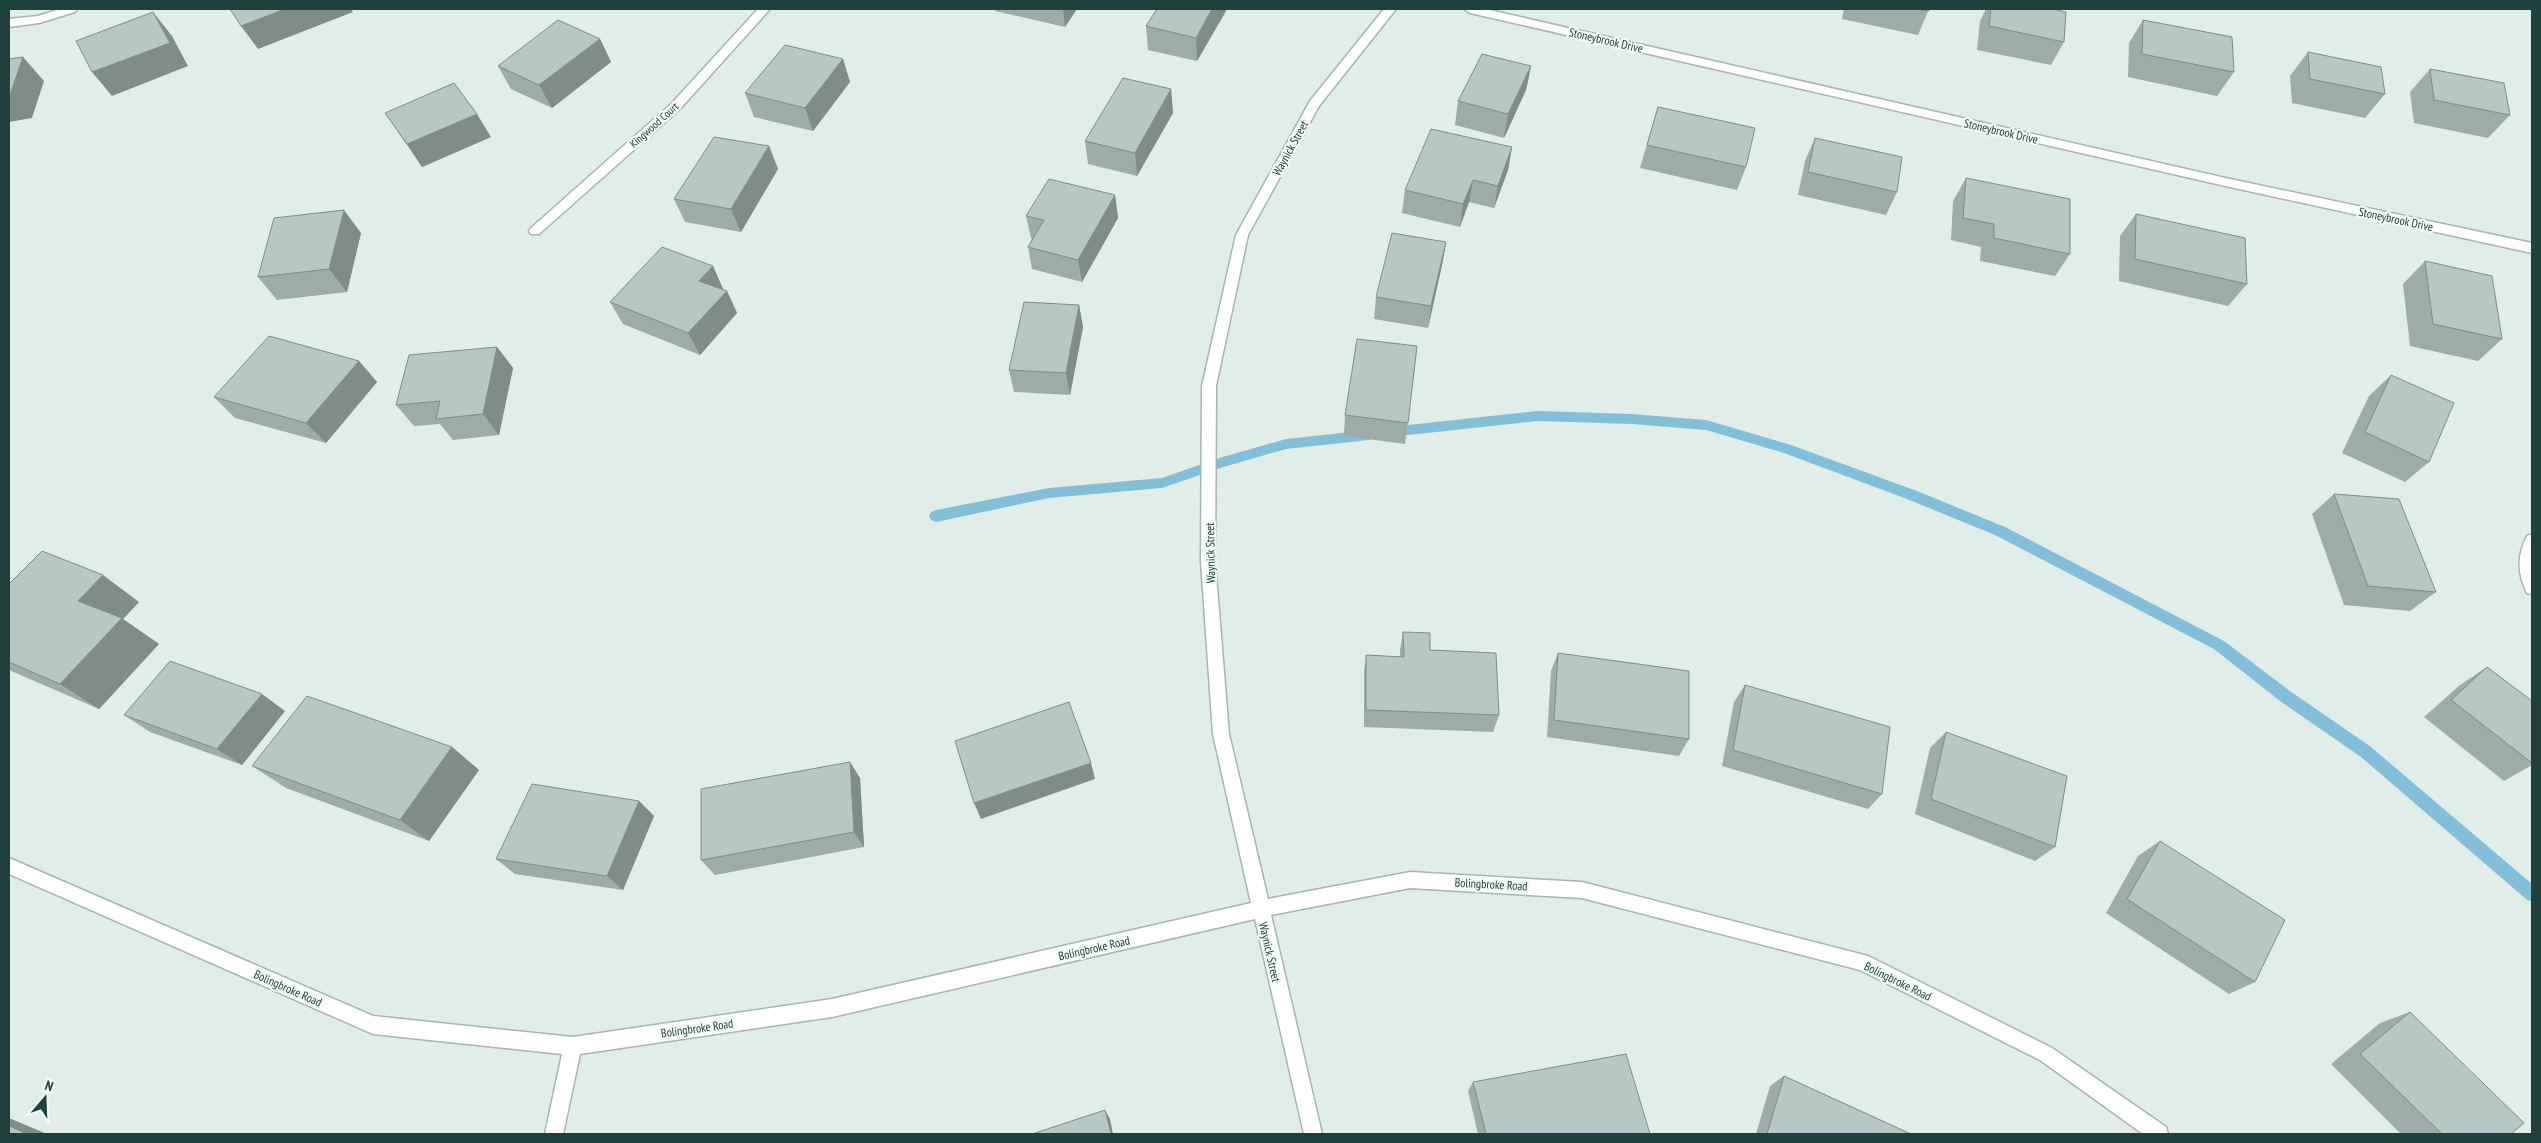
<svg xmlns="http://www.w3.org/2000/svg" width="2541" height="1143" font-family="'PT Sans Narrow',sans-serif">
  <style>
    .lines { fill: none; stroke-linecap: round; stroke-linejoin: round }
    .stream { fill: #83bfd8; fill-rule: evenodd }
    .street-casing { stroke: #a3b6b2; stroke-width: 3 }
    .street { fill: #fff; fill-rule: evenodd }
    .wall { fill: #9daca8 }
    .shaded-wall { fill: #7f8c88 }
    .building { fill: #b6c8c3; stroke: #7f8c88 }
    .labels { text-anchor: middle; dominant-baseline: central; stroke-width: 4.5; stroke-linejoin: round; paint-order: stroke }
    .far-street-label { font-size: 11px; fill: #1f403c; stroke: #f2f9f7 }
    .street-label { font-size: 12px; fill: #1f403c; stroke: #f2f9f7 }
  </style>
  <rect width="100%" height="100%" fill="#e1ede9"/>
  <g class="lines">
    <path class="stream" d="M1537 411 1632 414 1706 420 1791 445 1917 491 2005 527 2224 641 2290 691 2371 747 2532 884V902L2526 899 2361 757 2280 701 2214 649 1995 535 1907 499 1784 453 1706 430 1632 424 1537 421 1390 437 1384 432 1390 427Z
      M1369 430 1375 435 1369 440 1286 449 1220 468 1162 488 1049 498 936 522 931 520 929 516 931 512 936 510 1049 488 1162 478 1219 458 1286 439Z"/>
    <g class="street-casing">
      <path id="street" d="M60 9H77L75 12 39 23 9 27V19L38 16Z
        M758 9H770L680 109 539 234H531L529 231 531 228 672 103Z
        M1384 9H1396L1319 106 1248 235 1216 386 1215 562 1229 734 1268 899 1410 872 1582 882 1868 956 2052 1048 2166 1127 2168 1134H2143L2040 1060 1860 970 1582 898 1410 888 1271 915 1322 1134H1304L1255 919 832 1017 580 1054 563 1134H545L562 1054 373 1034 9 874V858L373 1016 573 1037 832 999 1251 903 1213 734 1201 562 1202 386 1236 235 1310 101Z
        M1464 9H1485L2221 177 2532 243V253L2221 185 1470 13Z
        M2532 534V594L2527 593C2517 573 2517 555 2527 536Z"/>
    </g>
    <use href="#street" class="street"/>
  </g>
  <path class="wall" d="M995 9H1077L1065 27 995 11Z
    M1157 9H1226V11L1197 61 1148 50 1146 26Z
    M1844 9H1929L1918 35 1842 19Z
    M1986 9H1991L2064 42 2051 65 1977 50 1980 21Z
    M2143 20 2234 72 2217 96 2128 77 2129 43Z
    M600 39 611 62 552 108 511 89 498 66Z
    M2308 52 2385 94 2365 118 2292 103 2290 76Z
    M843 59 850 82 813 131 754 117 745 93Z
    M1531 66 1526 90 1504 138 1455 125 1458 101Z
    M2430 69 2510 115 2488 138 2414 123 2410 92Z
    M1171 89 1173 113 1137 176 1088 164 1085 141Z
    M1658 107 1746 167 1737 190 1640 168Z
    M385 113 491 137 422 167Z
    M1815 138 1897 192 1886 215 1798 195 1805 161Z
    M769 146 778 169 741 232 685 222 674 199Z
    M1512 147 1508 170 1494 208 1469 202 1460 227 1402 213 1405 190Z
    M1966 178 2070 254 2055 276 1980 261 1981 247 1951 240 1953 201Z
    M1115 195 1118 218 1082 282 1032 269 1028 247 1032 239 1031 238 1026 216Z
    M2136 214 2247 284 2228 306 2119 281 2120 236Z
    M361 233 347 292 277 300 258 277Z
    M1446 242 1442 265 1428 328 1374 319 1376 297Z
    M2425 261 2502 339 2478 361 2410 346 2403 284Z
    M713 266 723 289 727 291 737 313 700 355 623 324 610 302Z
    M1079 305 1083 327 1070 395 1014 392 1009 370Z
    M1417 346 1405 444 1344 436 1345 415Z
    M497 347 513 368 499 435 453 440 440 424 414 426 396 405Z
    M359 361 377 382 326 443 235 418 214 397Z
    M2391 375 2429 462 2405 482 2342 453 2369 396Z
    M2334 494 2436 592 2410 611 2344 605 2312 514Z
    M9 584 139 602 123 619 159 644 99 709 9 670Z
    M1403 632 1430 650 1499 715 1493 732 1364 727V673L1366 655 1400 657V650Z
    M1558 653 1689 739 1679 756 1547 737 1551 671Z
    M2487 667 2532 701V765L2504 781 2424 717 2460 685Z
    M1745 685 1882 794 1868 809 1722 766 1734 702Z
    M285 711 242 765 150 732 124 715Z
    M1946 732 2055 847 2035 861 1915 814 1930 748Z
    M452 747 479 770 429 841 286 788 252 766Z
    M860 778 864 847 715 875 701 860Z
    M639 801 654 816 623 890 515 874 496 859Z
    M2160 841 2255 982 2229 994 2106 913 2138 856Z
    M2410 1012 2511 1134H2401L2331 1064 2380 1023Z
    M1784 1076 1911 1134H1756L1770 1086Z
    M1473 1082 1650 1134H1478L1468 1091Z"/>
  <path class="shaded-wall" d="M285 9H351L353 12 258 49 241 26Z
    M1063 9H1077L1065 27Z
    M1212 9H1226V11L1197 61 1196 38Z
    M153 12 172 36 188 66 112 96 92 72Z
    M600 39 611 62 552 108 539 85Z
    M23 57 44 81 32 118 9 122V95Z
    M843 59 850 82 813 131 805 108Z
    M1531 66 1526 90 1504 138 1508 114Z
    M1171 89 1173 113 1137 176 1135 153Z
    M477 114 491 137 422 167 407 144Z
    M769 146 778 169 741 232 731 209Z
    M1512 147 1508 170 1494 208 1498 186Z
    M1473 180 1469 202 1460 227 1463 204Z
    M1115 195 1118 218 1082 282 1078 260Z
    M344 210 361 233 347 292 329 269Z
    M1446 242 1442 265 1428 328 1431 306Z
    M713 266 723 289 710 303 699 281Z
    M727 291 737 313 700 355 688 333Z
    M1079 305 1083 327 1070 395 1066 373Z
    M497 347 513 368 499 435 483 414Z
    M359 361 377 382 326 443 306 423Z
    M103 575 139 602 123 619 159 644 99 709 60 684 78 601Z
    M262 694 285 711 242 765 217 749Z
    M452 747 479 770 429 841 400 820Z
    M850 762 860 778 864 847 854 832Z
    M1091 763 1095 779 981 819 974 803Z
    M639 801 654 816 623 890 607 876Z
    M1105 1110 1110 1119 1113 1134H1111Z
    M9 1118 47 1134H27L9 1126Z"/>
  <path class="building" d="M230 9H285L241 26Z
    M1157 9H1212L1196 38 1146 26Z
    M1918 9H1929V11Z
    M1991 9H2052L2066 12 2064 42 1989 26Z
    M153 12 170 43 92 72 76 41Z
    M558 20 600 39 539 85 498 66Z
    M2143 20 2232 37 2234 72 2142 54Z
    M785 45 843 59 805 108 745 93Z
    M2308 52 2381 67 2385 94 2310 79Z
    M1482 54 1531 66 1508 114 1458 101Z
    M23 57 10 95H9V59Z
    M2430 69 2504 83 2510 115 2434 100Z
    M1123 78 1171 89 1135 153 1085 141Z
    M454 83 477 114 407 144 385 113Z
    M1658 107 1755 128 1746 167 1647 145Z
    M1431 129 1512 147 1498 186 1473 180 1463 204 1405 190Z
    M714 137 769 146 731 209 674 199Z
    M1815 138 1902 157 1897 192 1808 172Z
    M1966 178 2070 199V254L1994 238V224L1963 218Z
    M1049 179 1115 195 1078 260 1028 247 1044 220 1026 216Z
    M344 210 329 269 258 277 274 218Z
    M2136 214 2245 238 2247 284 2135 259Z
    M1392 233 1446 242 1431 306 1376 297Z
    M662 247 713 266 699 281 727 291 688 333 610 302Z
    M2425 261 2492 276 2502 339 2433 324Z
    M1024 302 1079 305 1066 373 1009 370Z
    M269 336 359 361 306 423 214 397Z
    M1357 339 1417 346 1408 423 1345 415Z
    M497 347 483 414 436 419 440 401 396 405 409 355Z
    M2391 375 2454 403 2429 462 2365 432Z
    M2334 494 2399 499 2436 592 2368 586Z
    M42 551 103 575 78 601 122 618 60 684 9 662V584Z
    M1403 632 1430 633V650L1496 653 1499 715 1366 710V655L1404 657Z
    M1558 653 1689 671V739L1554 720Z
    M170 661 262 694 217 749 124 715Z
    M2487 667 2532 701V763L2451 700Z
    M1745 685 1890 727 1882 794 1733 750Z
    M307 696 452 747 400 820 252 766Z
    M1069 702 1091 763 974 803 955 741Z
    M1946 732 2067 776 2055 847 1931 799Z
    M850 762 854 832 701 860V789Z
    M532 784 639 801 607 876 496 859Z
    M2160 841 2285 920 2255 982 2127 899Z
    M2410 1012 2524 1123 2511 1134H2442L2360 1054Z
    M1626 1054 1650 1134H1486L1473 1082Z
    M1784 1076 1911 1134H1767Z
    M1105 1110 1111 1134H1032Z
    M9 1126 27 1134H9Z"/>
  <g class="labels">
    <g class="far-street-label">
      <text transform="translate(654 125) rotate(-42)">Kingwood Court</text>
    </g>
    <g class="street-label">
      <text transform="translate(1606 40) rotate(13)">Stoneybrook Drive</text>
      <text transform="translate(2001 131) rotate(13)">Stoneybrook Drive</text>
      <text transform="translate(1290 148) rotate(-61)">Waynick Street</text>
      <text transform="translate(2396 219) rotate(12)">Stoneybrook Drive</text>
      <text transform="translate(1210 553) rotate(-91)">Waynick Street</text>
      <text transform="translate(1491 884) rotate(3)">Bolingbroke Road</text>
      <text transform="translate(1094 948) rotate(-13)">Bolingbroke Road</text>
      <text transform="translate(1270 952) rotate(77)">Waynick Street</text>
      <text transform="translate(1898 981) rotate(26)">Bolingbroke Road</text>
      <text transform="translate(288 988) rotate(24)">Bolingbroke Road</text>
      <text transform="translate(697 1028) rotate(-8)">Bolingbroke Road</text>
    </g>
  </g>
  <rect width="2541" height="1143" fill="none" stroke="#1f403c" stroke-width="20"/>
  <g transform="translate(45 1098) rotate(19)" stroke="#f2f9f7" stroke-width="4" paint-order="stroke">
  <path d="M0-4L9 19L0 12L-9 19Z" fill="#1f403c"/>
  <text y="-8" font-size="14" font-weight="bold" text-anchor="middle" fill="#1f403c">N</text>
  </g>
</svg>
